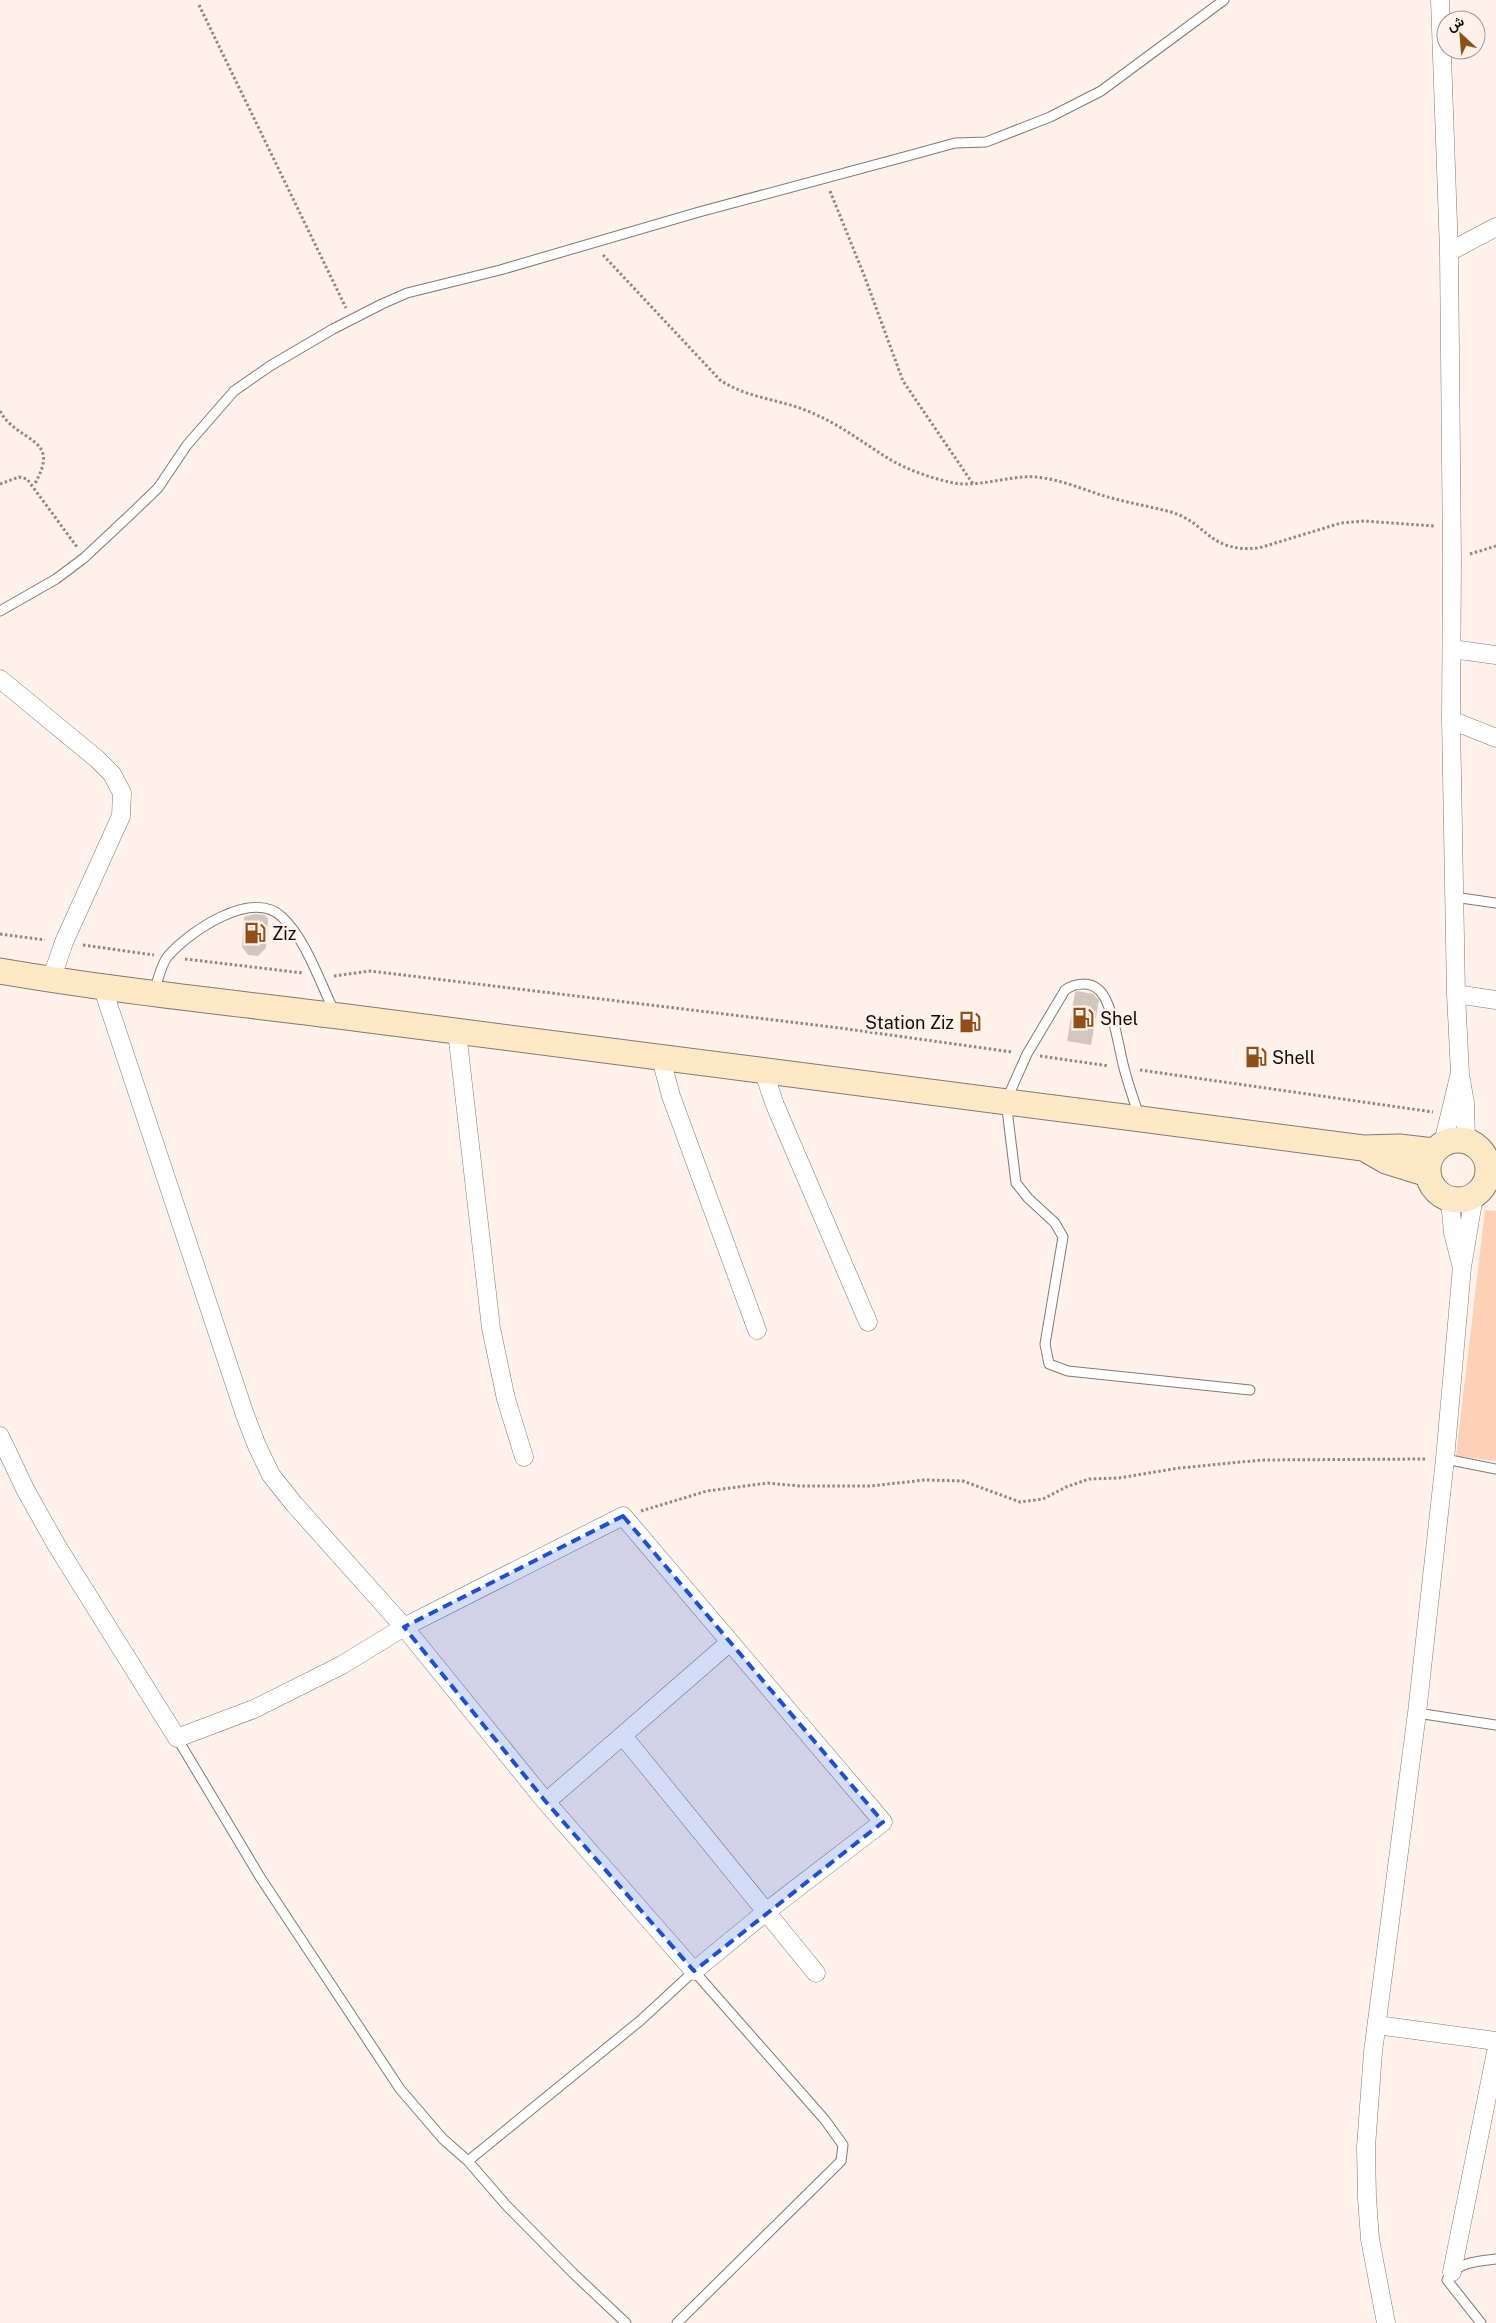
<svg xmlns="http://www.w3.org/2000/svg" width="1496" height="2323" font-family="'Public Sans',Vazirmatn,sans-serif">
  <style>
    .green { fill: #fdd0b8 }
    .building { fill: #d3c6bf }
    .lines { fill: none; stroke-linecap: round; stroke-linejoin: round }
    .lane-casing { stroke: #847872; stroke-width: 11 }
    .street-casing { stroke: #847872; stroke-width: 19 }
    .secondary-casing { stroke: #847872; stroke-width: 27 }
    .path { stroke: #918884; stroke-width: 3; stroke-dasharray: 2.5 2.5; stroke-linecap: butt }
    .lane { stroke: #fff; stroke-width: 9 }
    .street { stroke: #fff; stroke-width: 18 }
    .secondary { stroke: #ffe8c6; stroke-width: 25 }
    .marked { fill: #1d4ed8; fill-opacity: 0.2; stroke: #1d4ed8; stroke-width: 4; stroke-dasharray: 10 6; stroke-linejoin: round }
    .labels { text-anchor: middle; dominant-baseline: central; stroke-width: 5; stroke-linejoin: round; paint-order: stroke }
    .poi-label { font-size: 18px; fill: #120e0c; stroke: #fff2eb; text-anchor: start }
  </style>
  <rect width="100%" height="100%" fill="#fff2eb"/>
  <path class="green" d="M1485 1210 1496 1211V1461L1456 1456Z"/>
  <path class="building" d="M255 914 265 915 268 919 266 948 258 956 248 955 242 947 244 917Z
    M1078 991 1093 994 1099 1000 1091 1045 1067 1041 1075 992Z"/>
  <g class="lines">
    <g class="lane-casing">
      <path id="lane" d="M0 611 56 579 84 558 131 514 158 488 187 445 234 391 270 366 333 329 382 304 407 293 500 270 699 212 904 157 955 143 986 142 1050 117 1101 91 1224 0
        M1454 897 1496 903
        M154 991C158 981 161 964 168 956 189 932 252 888 282 917 306 939 320 983 335 1013
        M1139 1116C1134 1100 1128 1084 1124 1068 1119 1050 1113 1004 1100 991 1090 981 1075 983 1065 990L1027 1054 1006 1101 1016 1183 1028 1198 1055 1223 1063 1237 1045 1344 1049 1364 1068 1371 1250 1390
        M1445 1459 1496 1469
        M1417 1713 1496 1725
        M177 1738 260 1877 400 2089 443 2139 468 2161 506 2205 574 2274 626 2323
        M468 2161 641 2020 694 1971 825 2120 843 2145 841 2161 677 2323
        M1481 2323 1447 2280C1456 2262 1478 2261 1496 2259"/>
    </g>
    <g class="street-casing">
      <path id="street" d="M1440 0 1449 252 1452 559 1451 720 1456 994 1460 1074 1465 1103 1466 1140
        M1449 252 1496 227
        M1452 649 1496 655
        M0 679 97 759 112 774 122 793 121 816 64 942 51 980
        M1451 720 1496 738
        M1456 994 1496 1000
        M457 1032 491 1328 506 1399 524 1457
        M661 1059 671 1096 757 1330
        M764 1073 775 1105 868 1322
        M1443 1143 1459 1077
        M1450 1200 1453 1233 1461 1264
        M0 1436 26 1491 57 1546 177 1738 254 1709 342 1665 404 1627 623 1516 883 1822 767 1911 694 1971 546 1802 404 1627 294 1504 271 1475 257 1446 245 1415 102 986
        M623 1736 816 1973
        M546 1802 730 1642
        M1377 2025 1496 2041
        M1452 2272 1496 2052
        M1386 2323 1370 2239 1367 2198 1366 2147 1373 2052 1417 1713 1445 1459 1462 1267 1474 1196"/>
    </g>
    <g class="secondary-casing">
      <path id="secondary" d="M0 971C122 992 246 1004 370 1020 700 1065 1032 1104 1363 1148L1399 1147 1434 1151
        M1428 1170a30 30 0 1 1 60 0a30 30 0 1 1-60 0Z
        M1367 1150 1386 1161 1428 1174"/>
    </g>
    <path class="path" d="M199 5 346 308
      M830 191 864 275 903 381 973 484
      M603 255 720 380C748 399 782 399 812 413 839 424 862 442 886 457 905 469 928 477 949 482 978 489 1007 475 1036 477 1058 479 1080 488 1101 495 1124 502 1148 506 1171 512 1208 523 1208 553 1259 548L1341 523 1364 521 1434 526
      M0 411C18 444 63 436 34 485
      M0 484 19 477 27 479 77 547
      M1470 554 1496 546
      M0 934 45 940
      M83 945 154 955
      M185 959 303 973
      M334 976 370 971 840 1028 1012 1052
      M1040 1056 1109 1066
      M1140 1070 1433 1112
      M641 1511 707 1491 768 1483 799 1486H870L925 1480 963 1481 1020 1502 1043 1499 1066 1487 1089 1479 1119 1478 1179 1468 1262 1460 1426 1459"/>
    <use href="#lane" class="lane"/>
    <use href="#street" class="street"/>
    <use href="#secondary" class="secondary"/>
  </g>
  <path class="marked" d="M623 1516 883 1822 694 1971 546 1802 404 1627Z"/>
  <defs>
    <g id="fuel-bare" transform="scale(1.725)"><path d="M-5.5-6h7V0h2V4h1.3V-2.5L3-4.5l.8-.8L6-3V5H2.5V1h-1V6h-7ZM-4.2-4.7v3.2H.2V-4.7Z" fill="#8f4f19" stroke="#fff2eb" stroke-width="2.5" paint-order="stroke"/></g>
  </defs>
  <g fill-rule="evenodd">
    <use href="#fuel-bare" x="255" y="933"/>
    <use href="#fuel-bare" x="1083" y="1018"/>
    <use href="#fuel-bare" x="970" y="1022"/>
    <use href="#fuel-bare" x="1256" y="1057"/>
  </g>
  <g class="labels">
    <g class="poi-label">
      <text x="272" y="933">Ziz</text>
      <text x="1100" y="1018">Shel</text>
      <text x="954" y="1022" text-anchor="end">Station Ziz</text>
      <text x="1272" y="1057">Shell</text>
    </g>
  </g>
  <g transform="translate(1461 35) rotate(334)"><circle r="24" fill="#fff2eb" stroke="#a09792"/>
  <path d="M0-4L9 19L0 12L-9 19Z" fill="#8f4f19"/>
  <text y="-8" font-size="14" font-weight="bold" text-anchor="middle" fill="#120e0c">ش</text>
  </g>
</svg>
